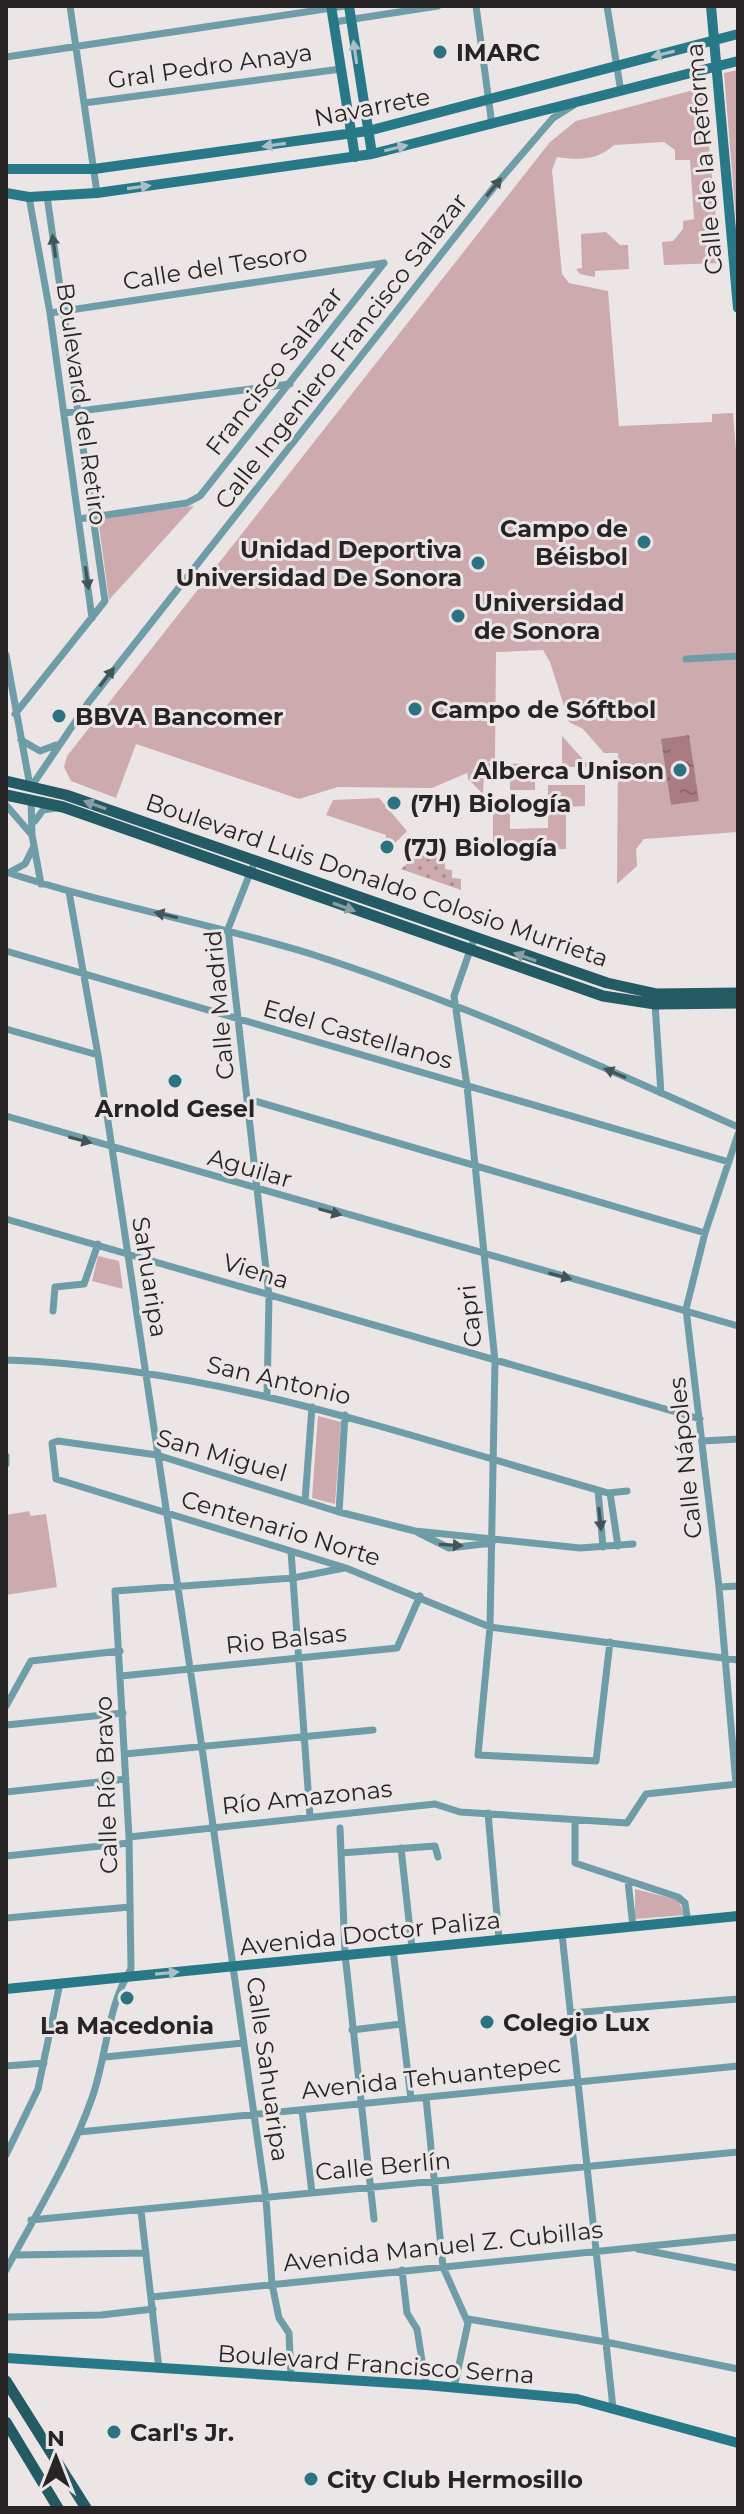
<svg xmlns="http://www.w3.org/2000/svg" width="744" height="2514" font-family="Montserrat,sans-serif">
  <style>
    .green { fill: #ccaaae }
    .garden { fill: url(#garden-dots) }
    .water { fill: url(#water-ripples) }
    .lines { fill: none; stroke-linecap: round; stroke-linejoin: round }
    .street { stroke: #6e9da7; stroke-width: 7 }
    .secondary { stroke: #287988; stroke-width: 10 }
    .primary { stroke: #235a64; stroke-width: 11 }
    .oneway { fill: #a7bfc5 }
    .oneway2 { fill: #435459 }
    .oneway3 { fill: #88a0a5 }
    .poi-dot { fill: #2c7280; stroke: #ece5e6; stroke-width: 3 }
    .labels { text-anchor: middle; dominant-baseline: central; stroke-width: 6; stroke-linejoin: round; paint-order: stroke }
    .poi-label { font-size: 24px; font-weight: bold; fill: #272425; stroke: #ece5e6; text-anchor: start }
    .street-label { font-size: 24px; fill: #272425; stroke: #ece5e6 }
  </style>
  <defs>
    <pattern id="garden-dots" width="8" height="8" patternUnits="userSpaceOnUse" patternTransform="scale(2)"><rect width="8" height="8" fill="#ccaaae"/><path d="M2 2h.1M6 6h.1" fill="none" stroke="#a68a8d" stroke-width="1.8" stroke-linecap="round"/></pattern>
    <pattern id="water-ripples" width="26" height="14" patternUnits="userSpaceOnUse" patternTransform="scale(2)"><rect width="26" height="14" fill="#a97c83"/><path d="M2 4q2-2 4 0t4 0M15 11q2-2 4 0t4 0" fill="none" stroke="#8a656b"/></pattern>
  </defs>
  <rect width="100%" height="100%" fill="#ece5e6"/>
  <path class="green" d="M738 70V244L724 73Z
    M690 91 701 94 705 102 720 263 664 265 662 242 673 241 683 229V221L694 219 690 160H675V150L664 142 614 145C596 161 579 160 557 157L552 170 562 274 569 283 608 291 619 426 712 422V414L733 413 738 476V832L644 839 636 849 637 866 617 884 618 753H604L583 729 569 722 550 662 543 650 496 652 495 759 487 763 535 764V790H510V773H484L483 794 468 779 467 773 432 788 338 787 299 799 136 744 116 798 71 781 64 767 67 756 550 142 576 121Z
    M606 232 620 245H628L629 269 595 271V277L580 274 576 269 582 268 581 234Z
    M194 506 109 600 98 518Z
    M562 736 590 767H562Z
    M548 785H585V806L566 807V849L493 850V807L510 806V829L548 828Z
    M379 798 407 831 392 846 384 844 386 835 326 815 333 800Z
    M98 1256 119 1261 123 1289 92 1281Z
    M318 1416 341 1422 335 1504 312 1498Z
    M29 1511 31 1516 46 1514 57 1587 6 1595V1515Z
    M635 1889 678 1900 685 1915 635 1919Z"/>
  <path class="garden" d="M420 853H437V862H445V869L452 870V878L461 879V890L401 869Z"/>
  <path class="water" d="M689 735 699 801 671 805 661 739Z"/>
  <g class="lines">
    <path class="street" d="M70 6 97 193
      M476 6 492 125
      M607 6 621 92
      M334 22 438 6
      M6 57 345 6
      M84 103 341 69
      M29 197 50 313 92 618
      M50 313 384 263
      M64 413 290 384
      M79 519 187 503 200 496 384 263
      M6 655 30 786
      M686 659 738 656
      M15 714 105 601 47 196
      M21 740 40 751 56 745
      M31 787 88 703 498 182 553 118 574 105
      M31 799 32 835 41 884
      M6 805 32 835
      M35 821 43 810 56 808
      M254 863 228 929 269 1296 267 1396
      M6 872C106 905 210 923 311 954 457 1001 597 1064 738 1127
      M10 872 25 864 33 848
      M69 892 98 1055 202 1748 266 2199 272 2284 279 2318 289 2333 291 2378
      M474 939 454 996 467 1086 495 1361 490 1627 478 1755 596 1761 610 1642
      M6 951 729 1162
      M655 1004 661 1093
      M6 1029 98 1055
      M248 1099 705 1233
      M6 1116 738 1326
      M6 1219 700 1419
      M53 1311 55 1287 84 1284 98 1244
      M6 1360C218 1367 407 1436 608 1493L627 1491
      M703 1441 738 1439
      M6 1456V1464
      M598 1490 603 1547
      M610 1493 618 1546
      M305 1501 312 1407
      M339 1512 345 1415
      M417 1532 449 1548 492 1543
      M633 1544 580 1548 415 1531 339 1512 157 1455 58 1441 52 1443 56 1479 346 1568 490 1627 738 1660
      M291 1551 310 1817
      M719 1587 738 1586
      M121 1676 397 1648 420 1596
      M6 1706 31 1661 120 1651
      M6 1725 123 1713
      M125 1754 373 1730
      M736 1784 719 1587 686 1309 705 1233 738 1134
      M6 1792 126 1779
      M488 1813 499 1939
      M575 1820V1863L678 1897 685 1903 688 1922
      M340 1828 345 1954 374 2219
      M129 1837 435 1804 460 1812 627 1823 646 1794 738 1784
      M401 1848 412 1948
      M341 1853 435 1846 438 1857
      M6 1856 129 1843
      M628 1881 633 1927
      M6 1918 130 1907
      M562 1934 613 2408
      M393 1950 411 2099
      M571 2013 738 1999
      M352 2030 401 2024
      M105 2057 243 2043
      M6 2066 44 2063
      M426 2098 443 2267 468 2323 454 2388
      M302 2110 312 2193
      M79 2132 738 2066
      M6 2155 38 2089 60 1983
      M141 2211 159 2369
      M31 2220 738 2152
      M638 2249 738 2268
      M14 2255 146 2253
      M6 2270C36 2214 71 2158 92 2098 107 2056 107 2006 131 1969L129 1837 115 1591 293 1578 344 1568
      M402 2270 407 2313 417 2329 426 2385
      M152 2297 738 2237
      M6 2317 101 2315 153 2309
      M468 2319 606 2342 738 2369"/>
    <path class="secondary" d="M331 6 355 157
      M349 6 372 154
      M711 6 738 308
      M6 169H94L368 131 738 34
      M6 193 29 197 97 193 372 154 738 61
      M6 1989 738 1916
      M6 2358 426 2385 577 2399 738 2443"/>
    <path class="primary" d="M6 781 66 795 607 983 657 994 738 993
      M6 795 63 807 603 996 655 1004 738 1003
      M6 2381 86 2508
      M6 2422 58 2508"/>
  </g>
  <defs><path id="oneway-solid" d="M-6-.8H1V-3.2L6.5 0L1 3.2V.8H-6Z" transform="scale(2)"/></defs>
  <g class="oneway">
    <use href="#oneway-solid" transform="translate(355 52) rotate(-98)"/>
    <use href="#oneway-solid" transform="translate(663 54) rotate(166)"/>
    <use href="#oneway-solid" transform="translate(274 145) rotate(172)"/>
    <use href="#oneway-solid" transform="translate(396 148) rotate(-13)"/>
    <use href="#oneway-solid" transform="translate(139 187) rotate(-8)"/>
    <use href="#oneway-solid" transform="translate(167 1973) rotate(-5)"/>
  </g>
  <g class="oneway2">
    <use href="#oneway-solid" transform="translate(494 187) rotate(-51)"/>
    <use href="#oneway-solid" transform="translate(54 246) rotate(-98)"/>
    <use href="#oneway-solid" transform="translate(87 578) rotate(82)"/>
    <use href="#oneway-solid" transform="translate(107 677) rotate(-52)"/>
    <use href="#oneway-solid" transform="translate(166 915) rotate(-167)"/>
    <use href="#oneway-solid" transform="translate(615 1073) rotate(-157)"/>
    <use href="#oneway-solid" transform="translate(80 1140) rotate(15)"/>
    <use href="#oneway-solid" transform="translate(330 1212) rotate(16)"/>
    <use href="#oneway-solid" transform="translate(560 1276) rotate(15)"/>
    <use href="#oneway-solid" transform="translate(600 1519) rotate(84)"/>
    <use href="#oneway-solid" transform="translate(451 1545) rotate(3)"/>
  </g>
  <g class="oneway3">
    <use href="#oneway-solid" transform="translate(95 805) rotate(-160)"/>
    <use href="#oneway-solid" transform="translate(344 907) rotate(20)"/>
    <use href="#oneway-solid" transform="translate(525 957) rotate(-160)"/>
  </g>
  <g class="poi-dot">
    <circle cx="440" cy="52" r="8"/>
    <circle cx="644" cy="542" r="8"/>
    <circle cx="478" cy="563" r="8"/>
    <circle cx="458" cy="616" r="8"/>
    <circle cx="415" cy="709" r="8"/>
    <circle cx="59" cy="716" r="8"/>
    <circle cx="680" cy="770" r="8"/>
    <circle cx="394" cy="803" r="8"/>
    <circle cx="387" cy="847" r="8"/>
    <circle cx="175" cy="1081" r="8"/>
    <circle cx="127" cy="1998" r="8"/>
    <circle cx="487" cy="2022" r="8"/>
    <circle cx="114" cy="2432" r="8"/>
    <circle cx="311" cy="2479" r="8"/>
  </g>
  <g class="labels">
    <g class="poi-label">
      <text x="456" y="52">IMARC</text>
      <text x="628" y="528" text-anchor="end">Campo de<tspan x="628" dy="28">Béisbol</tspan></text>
      <text x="462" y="549" text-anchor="end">Unidad Deportiva<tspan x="462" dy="28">Universidad De Sonora</tspan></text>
      <text x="474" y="602">Universidad<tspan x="474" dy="28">de Sonora</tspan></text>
      <text x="431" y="709">Campo de Sóftbol</text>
      <text x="75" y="716">BBVA Bancomer</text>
      <text x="664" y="770" text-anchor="end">Alberca Unison</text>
      <text x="410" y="803">(7H) Biología</text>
      <text x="403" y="847">(7J) Biología</text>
      <text x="175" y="1108" text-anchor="middle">Arnold Gesel</text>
      <text x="503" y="2022">Colegio Lux</text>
      <text x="127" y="2025" text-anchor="middle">La Macedonia</text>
      <text x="130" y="2432">Carl's Jr.</text>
      <text x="327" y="2479">City Club Hermosillo</text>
    </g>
    <g class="street-label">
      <text transform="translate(210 66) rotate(-8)">Gral Pedro Anaya</text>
      <text transform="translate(372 107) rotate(-11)">Navarrete</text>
      <text transform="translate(704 159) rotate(-95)">Calle de la Reforma</text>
      <text transform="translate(215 267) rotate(-9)">Calle del Tesoro</text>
      <text transform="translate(341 351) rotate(-52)">Calle Ingeniero Francisco Salazar</text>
      <text transform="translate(274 371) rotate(-52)">Francisco Salazar</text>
      <text transform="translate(82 404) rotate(82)">Boulevard del Retiro</text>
      <text transform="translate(377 880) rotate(19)">Boulevard Luis Donaldo Colosio Murrieta</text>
      <text transform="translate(219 1005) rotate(-95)">Calle Madrid</text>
      <text transform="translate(358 1034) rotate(16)">Edel Castellanos</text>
      <text transform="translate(250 1168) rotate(16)">Aguilar</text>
      <text transform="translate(256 1271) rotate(17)">Viena</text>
      <text transform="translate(150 1277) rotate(81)">Sahuaripa</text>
      <text transform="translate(470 1316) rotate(-96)">Capri</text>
      <text transform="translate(279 1380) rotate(13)">San Antonio</text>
      <text transform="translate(222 1455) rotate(16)">San Miguel</text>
      <text transform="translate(685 1458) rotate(-96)">Calle Nápoles</text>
      <text transform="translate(281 1528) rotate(17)">Centenario Norte</text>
      <text transform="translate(286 1639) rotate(-6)">Rio Balsas</text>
      <text transform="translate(106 1785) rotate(-92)">Calle Río Bravo</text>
      <text transform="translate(307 1797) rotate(-6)">Río Amazonas</text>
      <text transform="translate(370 1933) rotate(-6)">Avenida Doctor Paliza</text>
      <text transform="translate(268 2069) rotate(82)">Calle Sahuaripa</text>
      <text transform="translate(431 2077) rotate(-6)">Avenida Tehuantepec</text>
      <text transform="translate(383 2166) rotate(-5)">Calle Berlín</text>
      <text transform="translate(443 2246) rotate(-6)">Avenida Manuel Z. Cubillas</text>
      <text transform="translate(376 2364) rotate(4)">Boulevard Francisco Serna</text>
    </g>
  </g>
  <rect width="744" height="2514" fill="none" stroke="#272425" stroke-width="16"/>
  <g transform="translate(56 2458)" stroke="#ece5e6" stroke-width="6" paint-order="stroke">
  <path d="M0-6L14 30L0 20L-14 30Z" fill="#272425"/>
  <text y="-12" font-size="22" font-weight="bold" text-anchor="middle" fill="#272425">N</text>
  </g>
</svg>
